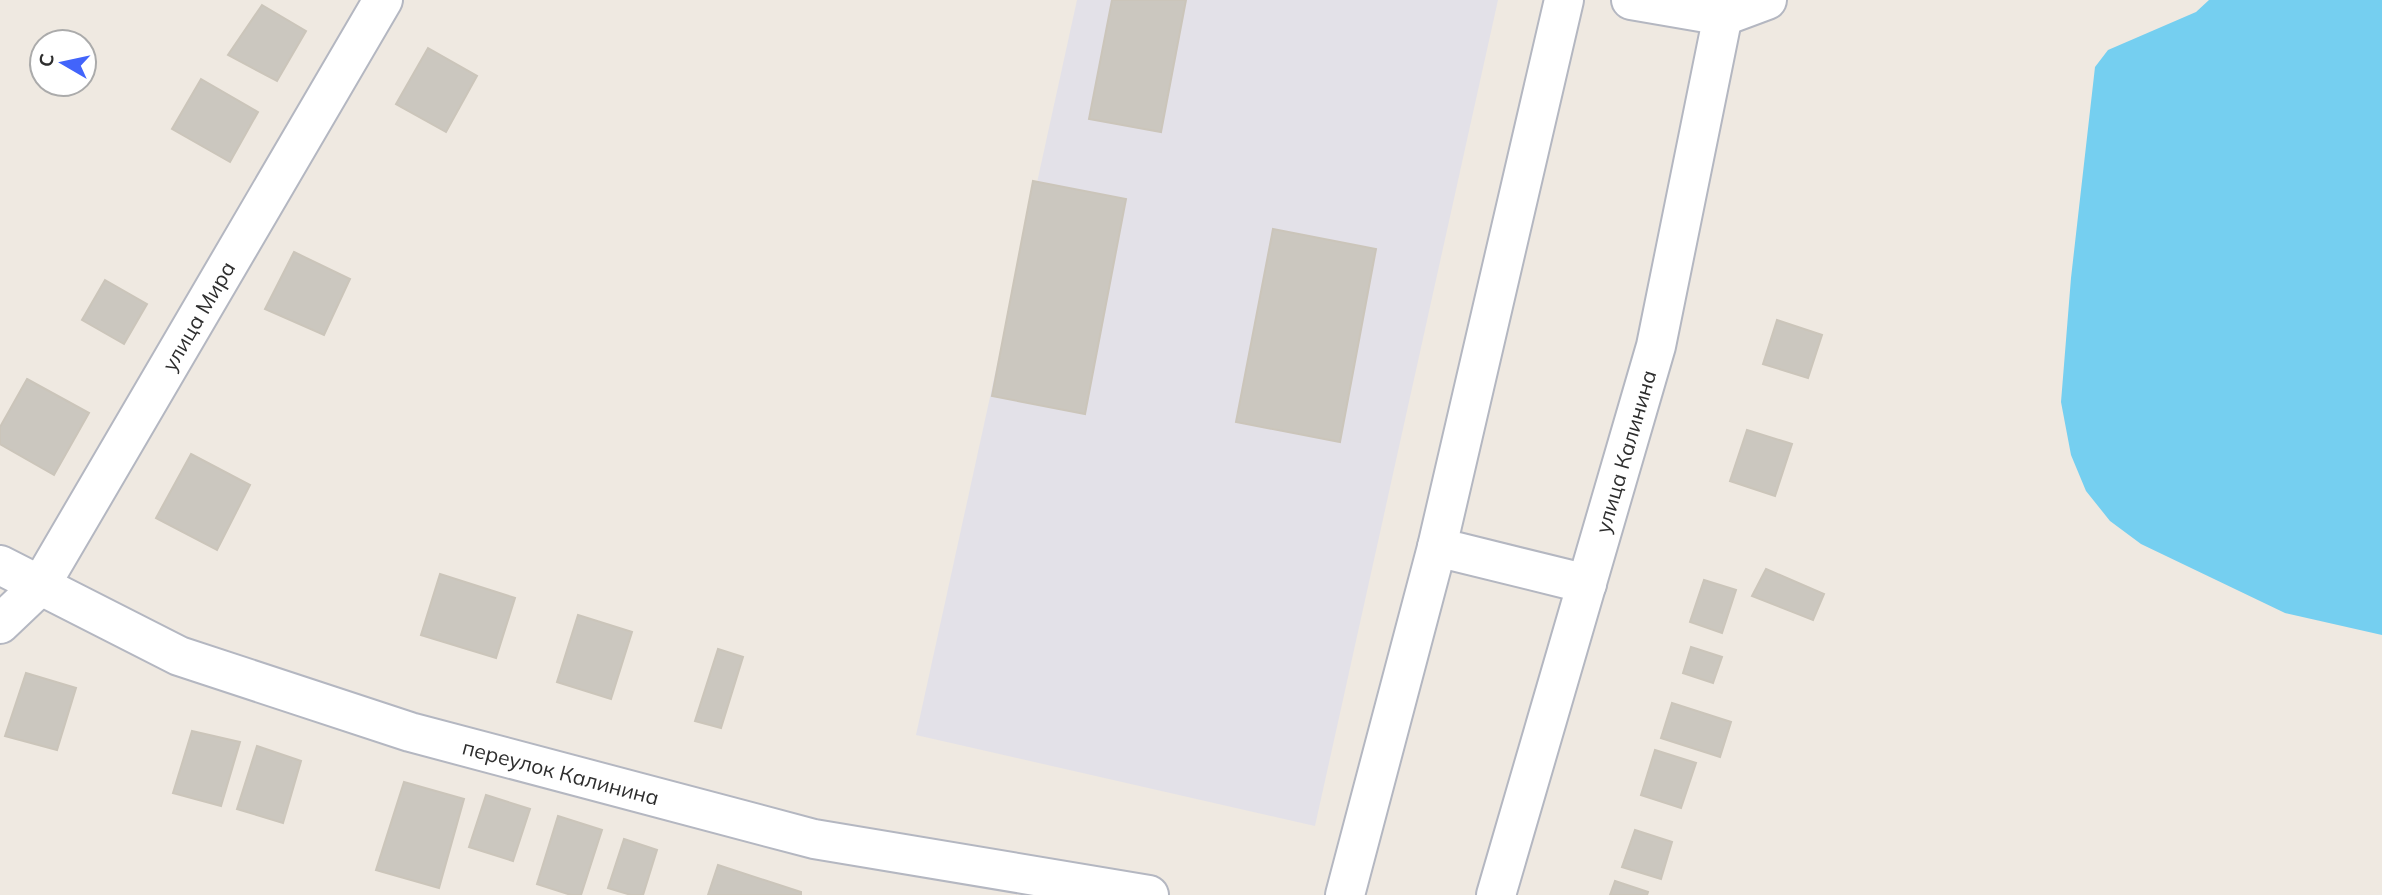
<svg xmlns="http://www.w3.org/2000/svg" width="2382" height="895" font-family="Mulish,sans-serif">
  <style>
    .industrial { fill: #e3e1e8 }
    .water { fill: #75cff0 }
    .building { fill: #cbc7bf; stroke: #cbc5ba; stroke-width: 2 }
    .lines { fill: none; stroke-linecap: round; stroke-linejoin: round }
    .minor-casing { stroke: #b4b7c1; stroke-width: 42 }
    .minor { stroke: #fff; stroke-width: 38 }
    .labels { text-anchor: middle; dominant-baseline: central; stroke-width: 5; stroke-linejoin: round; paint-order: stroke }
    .street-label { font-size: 21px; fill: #2e2e2e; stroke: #fff }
  </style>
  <rect width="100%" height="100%" fill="#efe9e1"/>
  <path class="industrial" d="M1077 0H1498L1315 826 916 735Z"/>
  <path class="water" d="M2209 0H2382V635L2285 613 2141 544 2110 521 2086 491 2071 455 2061 402 2071 278 2095 67 2108 50 2196 12Z"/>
  <path class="building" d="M1112 0H1186L1161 132 1089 119Z
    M262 5 306 31 277 81 228 55Z
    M428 48 477 76 446 132 396 104Z
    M201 79 258 112 230 162 172 129Z
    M1033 181 1126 199 1085 414 992 396Z
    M1273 229 1376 249 1340 442 1236 422Z
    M294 252 350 279 324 335 265 309Z
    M105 280 147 304 124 344 82 320Z
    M1777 320 1822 335 1808 378 1763 364Z
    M27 379 89 413 54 475 0 444V427Z
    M1747 430 1792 444 1775 496 1730 481Z
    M191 454 250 485 217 550 156 518Z
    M1766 569 1824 594 1813 620 1752 596Z
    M440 574 515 598 496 658 421 635Z
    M1704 580 1736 590 1722 633 1690 622Z
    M578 615 632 632 611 699 557 682Z
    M1691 647 1722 657 1713 683 1683 673Z
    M718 649 743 657 721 728 695 721Z
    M26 673 76 688 57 750 5 736Z
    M1672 703 1731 722 1720 757 1661 738Z
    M192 731 240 742 221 806 173 793Z
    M257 746 301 761 283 823 237 809Z
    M1655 750 1696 763 1681 808 1641 795Z
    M404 782 464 799 439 888 376 870Z
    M486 795 530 809 513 861 469 847Z
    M558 816 602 830 581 895H571L537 884Z
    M1635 830 1672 842 1661 879 1622 867Z
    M624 839 657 850 643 895H631L608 888Z
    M718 865 801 892V895H708Z
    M1615 881 1648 892 1647 895H1610Z"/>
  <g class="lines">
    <g class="minor-casing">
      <g id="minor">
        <path d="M1564 0 1437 547 1587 584"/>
        <path d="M1631 0 1724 16 1767 0"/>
        <path id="s1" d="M0 565 179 656 410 732 814 839 1149 895"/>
        <path id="s2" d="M0 624 40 586 383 0"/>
        <path d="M1345 895 1437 547"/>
        <path id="s3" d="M1496 895 1656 346 1726 0"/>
      </g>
    </g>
    <use href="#minor" class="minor"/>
  </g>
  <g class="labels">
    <g class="street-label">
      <text stroke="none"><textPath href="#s2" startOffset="368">улица Мира</textPath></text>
      <text stroke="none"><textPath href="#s3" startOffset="462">улица Калинина</textPath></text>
      <text stroke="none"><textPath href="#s1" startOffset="600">переулок Калинина</textPath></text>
    </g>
  </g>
  <g transform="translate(63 63) rotate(279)"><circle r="33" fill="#ffffff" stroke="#ababab" stroke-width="2"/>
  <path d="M0-5L12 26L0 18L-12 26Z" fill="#4264fb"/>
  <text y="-10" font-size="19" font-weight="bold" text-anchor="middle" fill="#2e2e2e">С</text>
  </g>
</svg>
